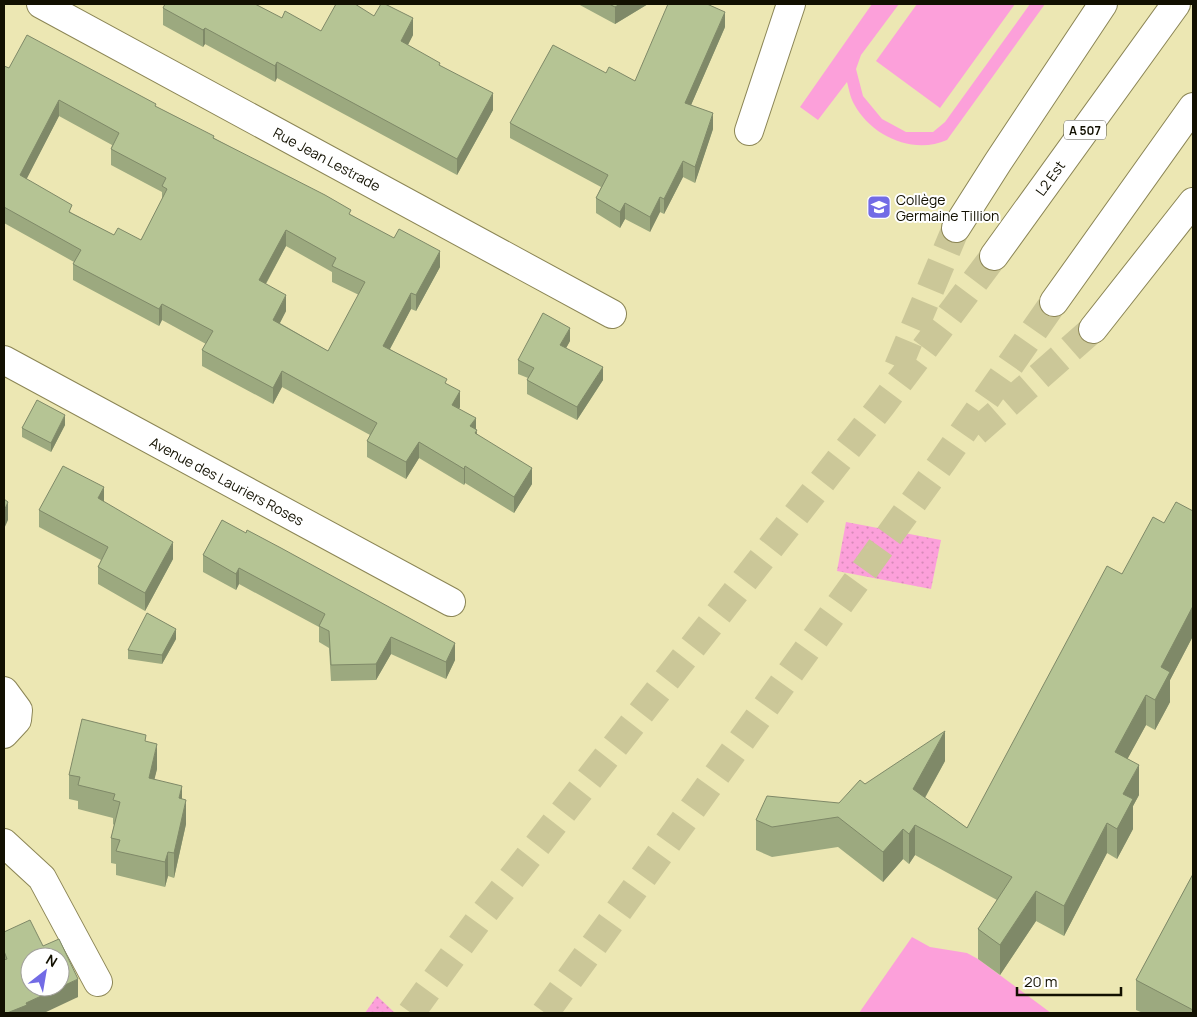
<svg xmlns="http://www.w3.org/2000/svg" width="1197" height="1017" font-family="Manrope,sans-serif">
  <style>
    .grass { fill: url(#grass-dots) }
    .garden { fill: #fca0da }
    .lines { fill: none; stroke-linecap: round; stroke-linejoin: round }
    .highway-tunnel { stroke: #cbc798; stroke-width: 28; stroke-dasharray: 28 14; stroke-linecap: butt }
    .minor-casing { stroke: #8b8555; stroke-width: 30 }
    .highway-casing { stroke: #8b8555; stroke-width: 30 }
    .minor { stroke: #fff; stroke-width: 28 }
    .highway { stroke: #fff; stroke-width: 28 }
    .wall { fill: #9ca97f; fill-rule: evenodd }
    .shaded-wall { fill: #7f8968 }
    .building { fill: #b5c494; stroke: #7f8968; fill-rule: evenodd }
    .labels { text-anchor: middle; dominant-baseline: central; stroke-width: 4; stroke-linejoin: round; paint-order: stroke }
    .shield { fill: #fff; stroke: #59584d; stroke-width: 1 }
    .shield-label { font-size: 12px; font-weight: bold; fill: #121001 }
    .street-label { font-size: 14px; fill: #121001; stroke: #fff }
    .poi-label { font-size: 14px; fill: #121001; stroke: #fff; text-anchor: start }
  </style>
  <defs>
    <pattern id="grass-dots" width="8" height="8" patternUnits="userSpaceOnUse" patternTransform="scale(1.25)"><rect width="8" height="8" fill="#fca0da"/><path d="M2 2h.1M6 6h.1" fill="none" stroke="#d789b9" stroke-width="1.8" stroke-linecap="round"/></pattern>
  </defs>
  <rect width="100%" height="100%" fill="#ece7b3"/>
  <path class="grass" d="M846 522 941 540 931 589 837 571Z
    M377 996 395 1013H365Z"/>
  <path class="garden" d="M872 4H899L861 55 856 69 863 96 882 119 906 132H933L945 122 1030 4H1045L947 140C913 155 871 136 854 104 850 97 849 89 847 82L818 120 800 107Z
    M917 4H1015L940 108 876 61Z
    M912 937 930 947 967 953 978 959 1051 1013H859Z"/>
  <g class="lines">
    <path class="highway-tunnel" d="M898 367 956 228
      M976 432 1093 329
      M411 1013 478 921 882 405 994 256
      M545 1013 943 461 1054 302"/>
    <g class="minor-casing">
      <path id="minor" d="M41 4 612 314
        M749 131 791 4
        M4 360 451 602
        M4 691 18 710 17 720 4 734
        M4 843 42 878 98 982"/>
    </g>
    <g class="highway-casing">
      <path id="highway" d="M956 228 998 162 1103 4
        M994 256 1176 4
        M1054 302 1193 107
        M1093 329 1193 202"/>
    </g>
    <use href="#minor" class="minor"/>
    <use href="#highway" class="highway"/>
  </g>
  <path class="wall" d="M578 4H648L615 24Z
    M163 8 282 18 321 31 374 16 413 35 408 45 440 66 493 110 457 175 277 78 275 82 205 44 203 47 163 25Z
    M725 27 691 105 713 129 695 183 683 177 664 214 660 212 650 232 625 219 620 228 596 213V198L601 187 510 138V123L606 73 635 81Z
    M4 66 9 68 156 107 214 138 351 215 440 267 416 311 411 309 390 349 447 385 460 407 459 409 476 429 477 434 532 484 514 513 465 483 464 485 419 458 406 479 367 457V441L370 435 282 387 273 404 202 366V350L206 344 162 320 159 326 73 280V264L74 262 4 223ZM59 116 112 145 111 149V165L162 192V200L141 240 114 235 72 213 26 179ZM286 246 332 272V282L359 295 328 351 280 323 286 311 266 284Z
    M570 341 566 348 603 380 577 420 527 394V380L528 378 518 374V360Z
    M65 425 51 452 22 437V428Z
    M104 502 173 559 145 611 98 584V567L101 560 39 527V510Z
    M1193 511V636L1170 680V702L1155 730 1146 725 1127 759 1139 795 1133 806V829L1117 859 1107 853 1064 936 1036 921 1000 975 978 959V929L997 900 915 855 909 864 903 859 883 882 838 847 772 857 756 850V820L839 803 865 784 945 761 925 798 967 828 1122 574 1164 523Z
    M222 520 455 660 446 679 391 654 376 680 331 681 329 648 319 642V627L239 584 236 590 203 572V555Z
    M176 639 162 664 128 659V650Z
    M146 742 157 769 154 779 182 799 186 824 174 878 168 876 165 887 116 875V864L111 863V838L114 825 113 824V818L78 809V801L69 799V775Z
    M1193 874V1013H1143L1136 1010V980Z
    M4 932 43 946 78 997 4 1013Z"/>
  <path class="shaded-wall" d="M620 4H648L615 24V7Z
    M725 12V27L685 119V103Z
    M413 18V35L401 58V41Z
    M205 28V44L203 47V30Z
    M277 62V78L275 82V66Z
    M493 93V110L457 175V159Z
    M59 100V116L20 192V175Z
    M713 113V129L695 183V167Z
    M683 161V177L664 214V199Z
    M660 197V212L650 232V217Z
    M625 203V219L620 228V212Z
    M286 230V246L259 296V280Z
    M440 251V267L416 311V295Z
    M411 293V309L383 362V346Z
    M286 295V311L273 336V320Z
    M162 304V320L159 326V309Z
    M570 328V341L560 359V345Z
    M603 367V380L577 420V407Z
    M282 371V387L273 404V388Z
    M460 391V407L452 421V405Z
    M65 415V425L51 452V443Z
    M476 418V433L477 430V446L470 426Z
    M419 442V458L406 479V462Z
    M465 466V483L464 485V469Z
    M532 468V484L514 513V497Z
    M104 487V504L98 498Z
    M8 502V520L4 529V511Z
    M173 542V559L145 611V593Z
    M239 568V584L236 590V574Z
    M1193 606V636L1170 680V702L1155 730V700L1161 667Z
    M176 629V639L162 664V655Z
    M391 637V654L376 680V664Z
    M455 643V660L446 679V662Z
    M1146 695V725L1115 782V752Z
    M945 731V761L913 819V789Z
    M157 744V769L149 802V778Z
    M1139 765V795L1133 806V829L1117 859V829L1123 794Z
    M182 786V811L179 798Z
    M186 800V824L174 878V853Z
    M1107 823V853L1064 936V906Z
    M915 825V855L909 864V834Z
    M903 829V859L883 882V852Z
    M168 852V876L165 887V862Z
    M1036 891V921L1000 975V945Z
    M78 979V997L44 1013H7L26 1003Z"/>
  <path class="building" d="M165 4H255L282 18 285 11 321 31 336 4H355L374 16 381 4H385L413 18 401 41 440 63 439 65 493 93 457 159 277 62 275 66 205 28 203 30 163 8Z
    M609 4H620L615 7Z
    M668 4H707L725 12 685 103 713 113 695 167 683 161 664 199 660 197 650 217 625 203 620 212 596 198 608 175 510 123 553 45 606 73 609 67 635 81Z
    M27 35 156 104 155 106 214 136 213 138 325 195 351 210 349 214 394 238 399 229 440 251 416 295 411 293 383 346 447 379 445 383 460 391 452 405 476 418 470 426 477 430 475 433 532 468 514 497 465 466 464 469 419 442 406 462 367 441 377 423 282 371 273 388 202 350 213 331 162 304 159 309 73 264 81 250 4 207V66L9 68ZM59 100 119 133 111 149 166 178 162 186 167 189 141 240 118 228 114 235 69 212 72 205 20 175ZM286 230 336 258 332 266 365 282 328 351 273 320 286 295 259 280Z
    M543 313 570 328 560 345 603 367 577 407 527 380 534 368 518 360Z
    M37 400 65 415 51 443 22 428Z
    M63 466 104 487 98 498 173 542 145 593 98 567 108 547 39 510Z
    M4 499 8 502 4 511Z
    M1176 502 1193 511V606L1161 667 1170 672 1155 700 1146 695 1115 752 1139 765 1123 794 1133 799 1117 829 1107 823 1064 906 1036 891 1000 945 978 929 1012 877 915 825 909 834 903 829 883 852 838 817 772 827 756 820 767 796 839 803 860 780 865 784 945 731 913 789 967 828 1107 566 1122 574 1153 517 1164 523Z
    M222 520 246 533 247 530 281 548 455 643 446 662 391 637 376 664 331 665 329 631 319 626 325 614 239 568 236 574 203 555Z
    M147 613 176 629 162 655 128 650Z
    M82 719 146 735 145 741 157 744 149 778 182 786 179 798 186 800 174 853 168 852 165 862 116 851 120 840 111 838 120 802 113 800 115 794 78 785 80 777 69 775Z
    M1193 874V1010L1136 980Z
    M30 920 43 946 59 939 78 979 26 1003 27 1005 7 1013H4V960L7 959 4 951V932ZM30 957H60V987H30Z"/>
  <defs>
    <g id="school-square" transform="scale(1.25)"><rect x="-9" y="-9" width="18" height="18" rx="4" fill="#726be5" stroke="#fff"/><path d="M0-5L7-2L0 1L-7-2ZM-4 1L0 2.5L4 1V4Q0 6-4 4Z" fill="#fff"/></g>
  </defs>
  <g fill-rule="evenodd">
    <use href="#school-square" x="879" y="207"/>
  </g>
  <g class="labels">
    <rect class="shield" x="1064" y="120.5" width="42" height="19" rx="4"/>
    <g class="shield-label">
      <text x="1085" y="130">A 507</text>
    </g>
    <g class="street-label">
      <text transform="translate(327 159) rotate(28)">Rue Jean Lestrade</text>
      <text transform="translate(1050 178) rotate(-54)">L2 Est</text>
      <text transform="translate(227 481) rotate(28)">Avenue des Lauriers Roses</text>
    </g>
    <g class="poi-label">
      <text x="896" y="199">Collège<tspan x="896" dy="16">Germaine Tillion</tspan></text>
    </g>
  </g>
  <rect width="1197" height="1017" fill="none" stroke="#121001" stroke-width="10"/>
  <g transform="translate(45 972) rotate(31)"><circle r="24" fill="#ffffff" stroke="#a09f99"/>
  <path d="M0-4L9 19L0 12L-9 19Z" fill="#726be5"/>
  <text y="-8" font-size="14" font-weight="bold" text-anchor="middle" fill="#121001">N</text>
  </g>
  <path d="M1017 987v8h104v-8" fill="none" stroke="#121001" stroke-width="2.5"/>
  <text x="1024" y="987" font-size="15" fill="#121001" stroke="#ffffff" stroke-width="4" paint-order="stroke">20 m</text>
</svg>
